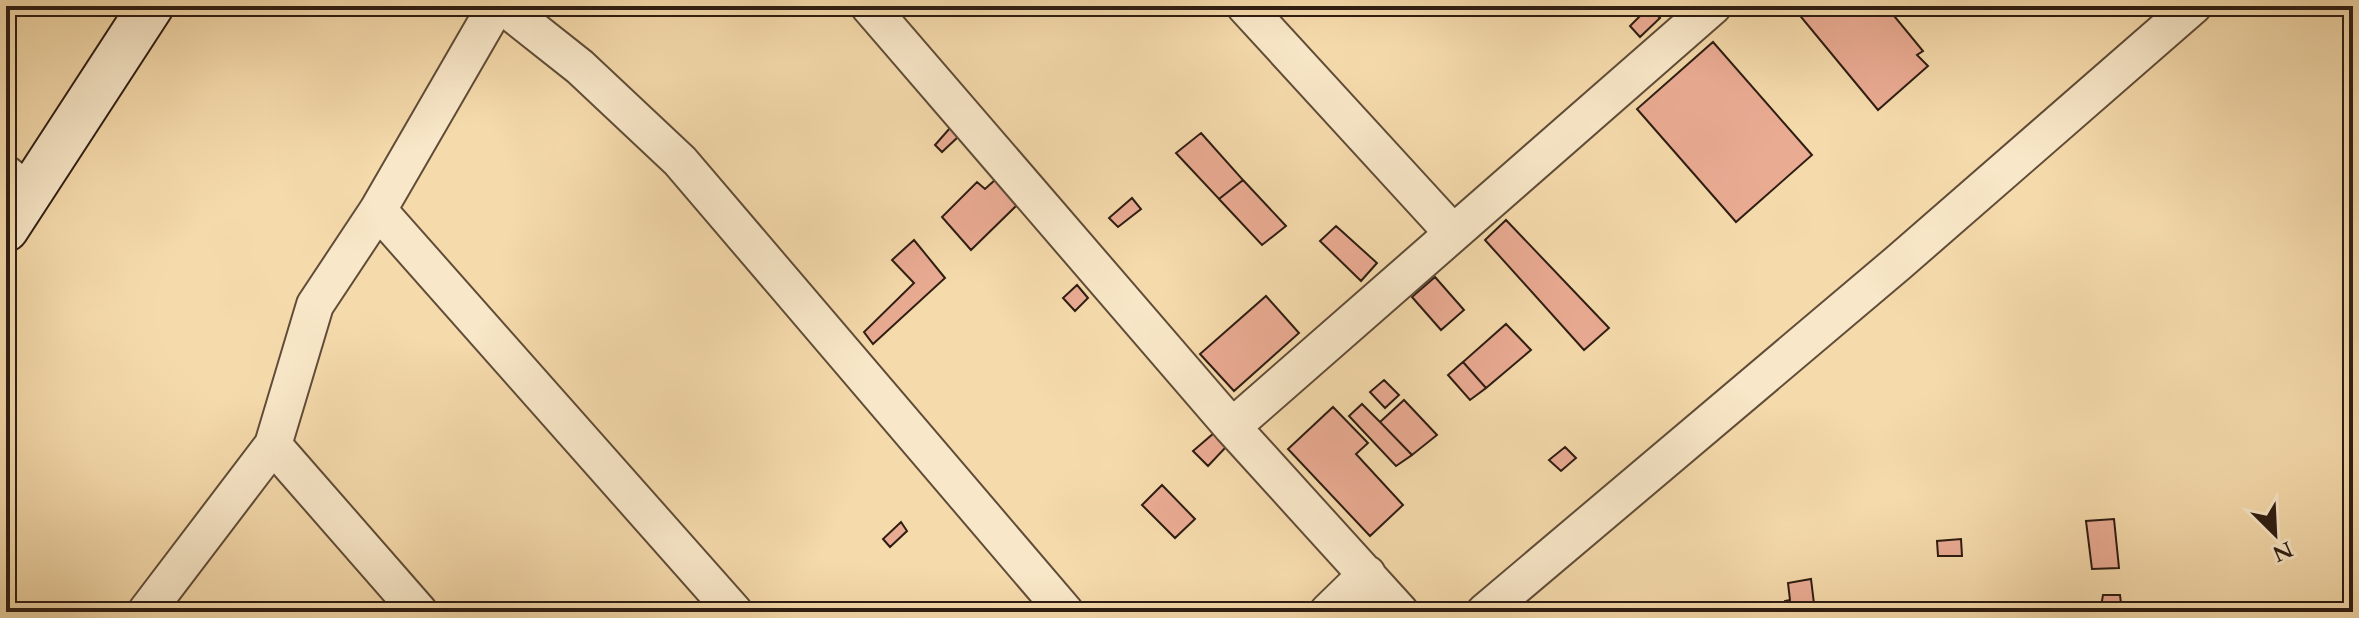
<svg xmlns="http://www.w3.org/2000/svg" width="2359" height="618" font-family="Cardo,serif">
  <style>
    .building { fill: #eaab93; stroke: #2e1d12; stroke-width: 2 }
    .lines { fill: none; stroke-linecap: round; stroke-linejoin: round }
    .minor-casing { stroke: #604c38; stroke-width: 40 }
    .secondary-casing { stroke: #2e1d12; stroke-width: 48 }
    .minor { stroke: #f8e7c8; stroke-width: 36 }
    .secondary { stroke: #f8e7c8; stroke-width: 44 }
  </style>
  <rect width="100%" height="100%" fill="#f5daab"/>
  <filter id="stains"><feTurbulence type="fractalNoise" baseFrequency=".0025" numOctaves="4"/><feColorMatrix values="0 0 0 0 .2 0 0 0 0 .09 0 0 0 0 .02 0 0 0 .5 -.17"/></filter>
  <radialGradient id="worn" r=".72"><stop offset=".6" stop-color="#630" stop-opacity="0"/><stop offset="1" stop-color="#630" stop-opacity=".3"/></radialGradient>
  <path class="building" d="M1792 6H1886L1923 51 1917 55 1928 66 1878 110Z
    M1649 7 1660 18 1640 37 1630 26Z
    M1713 42 1812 155 1736 222 1637 109Z
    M950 128 959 136 942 152 935 145Z
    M1201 133 1243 180 1219 199 1176 153Z
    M995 180 1018 204 971 250 942 217 977 182 985 189Z
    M1243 180 1286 226 1262 245 1219 199Z
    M1132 198 1141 209 1118 227 1109 218Z
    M1506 220 1609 328 1584 350 1485 240Z
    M1336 226 1377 263 1361 281 1320 241Z
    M914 240 945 278 873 344 864 332 914 283 892 260Z
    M1435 277 1464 310 1441 330 1412 297Z
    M1077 285 1088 298 1075 311 1063 298Z
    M1266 296 1299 333 1234 391 1200 354Z
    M1506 324 1531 350 1486 388 1463 362Z
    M1463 362 1486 388 1470 400 1448 375Z
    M1384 380 1399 395 1385 408 1370 392Z
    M1404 400 1437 435 1412 455 1380 422Z
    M1362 404 1380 422 1412 455 1396 466 1349 416Z
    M1333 407 1368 443 1356 454 1403 505 1370 536 1288 449Z
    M1214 433 1226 447 1208 466 1193 451Z
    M1565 447 1576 458 1561 471 1549 460Z
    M1162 485 1195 519 1175 538 1142 505Z
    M2114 519 2119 568 2092 569 2086 521Z
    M901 522 907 531 890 547 883 539Z
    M1961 539 1962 556H1938L1937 541Z
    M1811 579 1815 612H1786L1785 601 1790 600 1788 583Z
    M2103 595H2120L2122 612H2100Z"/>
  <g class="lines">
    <g class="minor-casing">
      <path id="minor" d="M503 6 580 67 680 161 1065 612
        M869 6 1232 427 1400 612
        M1245 6 1453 233
        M6 174 30 193
        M378 210 734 612
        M1232 427 1713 6
        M273 445 419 612
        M146 612 273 445 315 305 378 210 496 6
        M1328 612 1367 574
        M1485 612 1898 263 2193 6"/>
    </g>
    <g class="secondary-casing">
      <path id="secondary" d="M6 229 151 6"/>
    </g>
    <use href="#minor" class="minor"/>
    <use href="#secondary" class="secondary"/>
  </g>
  <rect width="2359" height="618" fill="none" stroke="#f5daab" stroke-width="32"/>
  <rect x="8" y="8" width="2343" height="602" fill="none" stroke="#2e1d12" stroke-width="4"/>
  <rect x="16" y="16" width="2327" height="586" fill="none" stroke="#2e1d12" stroke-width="2"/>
  <g transform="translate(2275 534) rotate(156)" stroke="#f8e7c8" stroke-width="6" paint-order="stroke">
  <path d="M0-6L14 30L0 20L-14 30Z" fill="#2e1d12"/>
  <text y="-12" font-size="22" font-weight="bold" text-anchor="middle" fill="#2e1d12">N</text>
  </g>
  <rect width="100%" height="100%" filter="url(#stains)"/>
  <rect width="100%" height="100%" fill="url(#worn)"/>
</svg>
